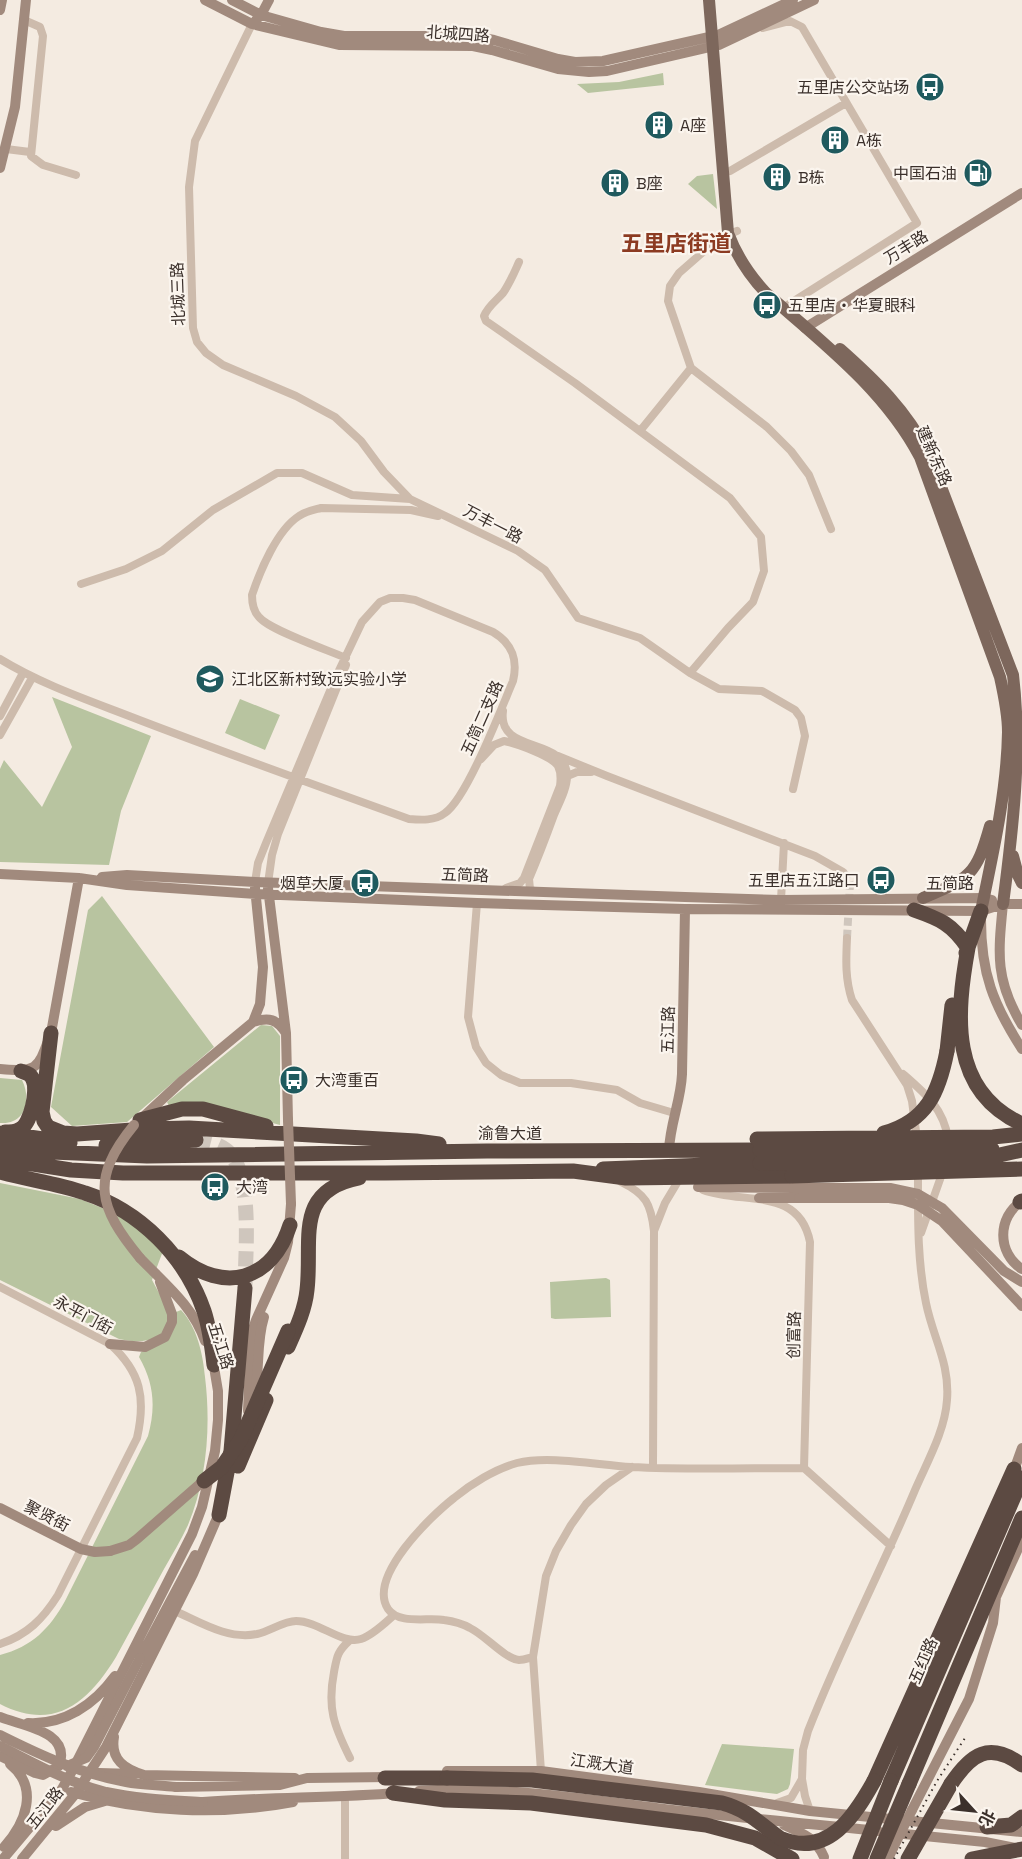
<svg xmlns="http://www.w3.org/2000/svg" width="1022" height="1859" font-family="'Space Grotesk','Noto Sans SC',sans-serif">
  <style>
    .green { fill: #b8c4a0 }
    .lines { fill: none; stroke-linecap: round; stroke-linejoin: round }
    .street-tunnel { stroke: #cfc6bd; stroke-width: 8; stroke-dasharray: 8 4; stroke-linecap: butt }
    .highway-tunnel { stroke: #cfc6bd; stroke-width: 15; stroke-dasharray: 15 8; stroke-linecap: butt }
    .street { stroke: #cdbbac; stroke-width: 8 }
    .secondary { stroke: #a18a7d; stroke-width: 10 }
    .primary { stroke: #7d675c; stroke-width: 12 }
    .highway { stroke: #5c4a42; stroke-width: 15 }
    .rail { stroke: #3b302b; stroke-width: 2; stroke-dasharray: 1.5 4.5; stroke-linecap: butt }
    .secondary-bridge { stroke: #a18a7d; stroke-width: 10 }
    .highway-bridge { stroke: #5c4a42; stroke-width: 15 }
    .labels { text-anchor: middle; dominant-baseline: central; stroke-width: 4.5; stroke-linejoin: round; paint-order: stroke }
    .street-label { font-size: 16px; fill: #3b302b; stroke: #fbf5ee }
    .poi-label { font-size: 16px; fill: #3b302b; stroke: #fbf5ee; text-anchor: start }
    .district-label { font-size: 22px; font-weight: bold; fill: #8c3b22; stroke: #fbf5ee }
  </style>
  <rect width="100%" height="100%" fill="#f4ebe1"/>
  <path class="green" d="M663 73 664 85 588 93 577 84 619 82Z
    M713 174 717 209 688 184 697 176Z
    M52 697 151 736 121 811 109 865 0 862V769L4 760 42 807 72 747Z
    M240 699 280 715 265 750 225 733Z
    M102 896 214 1047 127 1122 72 1126 51 1107 88 910Z
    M261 1025 272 1026 280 1036V1125L202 1104 169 1106 167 1102Z
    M0 1078 22 1080C32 1100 25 1125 0 1123Z
    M0 1183 80 1199 117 1214 131 1221 163 1251 152 1280C158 1292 168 1305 168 1319 168 1344 135 1343 119 1339L0 1280Z
    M606 1278 610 1280 611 1317 555 1319 551 1318 550 1282Z
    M181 1310C197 1327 203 1354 205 1377 211 1426 207 1479 188 1525 181 1540 172 1555 164 1569 148 1598 132 1628 116 1657 88 1703 54 1732 0 1704V1655C32 1647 50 1628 65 1601L148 1436C156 1407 154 1383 139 1357L141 1352C163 1341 176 1340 176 1312Z
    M722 1744 794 1749 790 1784 788 1789 777 1794 705 1785Z"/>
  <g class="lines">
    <path class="street-tunnel" d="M843 872 848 878 850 884 847 938"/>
    <path class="highway-tunnel" d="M196 1140C207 1142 217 1143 226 1150 254 1171 245 1255 245 1288"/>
    <path class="street" d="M24 20 40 27 43 36 31 156 43 165 76 175
      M252 24 195 141 189 187 193 328 197 342 206 353 223 365 296 396 335 417 361 441 384 472 409 498
      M763 28 790 21 802 27 917 223 783 308
      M6 149 30 152
      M730 171 846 103
      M737 231 719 238 679 273 670 286 668 301 691 368 767 427 791 451 809 475 831 529
      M519 262C514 273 510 283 503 293 496 301 488 306 484 316L486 321 575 383 730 498 761 537 764 571 753 602 728 628 690 673
      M640 431 691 368
      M81 584 126 569 162 551 213 510 277 473H302L352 495 410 499 518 551 545 570 578 618 640 638 690 673 719 689 762 691 795 710 801 718 805 736 793 789
      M346 658C328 650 269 630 259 617 253 611 252 603 252 595 260 571 277 530 299 516 306 511 313 510 321 508L411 510 438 516
      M0 659C44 686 94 702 142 721 231 755 320 787 409 819 421 820 435 821 445 813 467 798 501 709 513 681 518 660 513 644 493 632L415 600 403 598H390L380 602 362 622 335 679 266 843 258 863 255 882
      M503 711C497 755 566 736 567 776 567 789 559 803 554 815 546 837 538 858 529 879L530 889 536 892
      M0 716 23 673
      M0 735 32 678
      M553 754 607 776 815 856 843 872
      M481 759 494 745 504 741C515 743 552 756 558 766 561 772 561 779 560 786L524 878 520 883 506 888
      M565 777 577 772H591
      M268 883 272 855 278 834 346 665
      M781 900 784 843
      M477 903 468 1017 476 1047 486 1063 501 1075 520 1083H571L617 1090 640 1103 674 1113
      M847 938C846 960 845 979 852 1000L907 1085 912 1101 917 1139
      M903 1074C925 1093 944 1109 948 1139
      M621 1182C646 1194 651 1204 654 1231L665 1203 680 1178 682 1179
      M703 1190C743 1205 799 1186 810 1242L804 1468 891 1546
      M921 1233 943 1171
      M0 1287 110 1344C141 1372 146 1398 137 1438L58 1595C43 1619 27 1635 0 1644
      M653 1467 654 1231
      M175 1611C200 1622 228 1640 257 1634 270 1631 284 1621 296 1621 319 1621 342 1645 361 1639 373 1635 385 1623 394 1615
      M533 1657C529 1658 524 1660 519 1660 505 1659 485 1635 470 1628 463 1624 452 1621 444 1620 428 1617 399 1625 388 1609 367 1577 431 1516 454 1498 471 1484 495 1469 517 1463 549 1455 597 1465 631 1467 688 1470 746 1468 804 1468
      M350 1758C334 1726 327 1708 334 1672 337 1656 337 1652 350 1640
      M541 1771 533 1657 546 1576 556 1551 571 1525 586 1504 606 1485 632 1467
      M802 1779 803 1750 808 1731C840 1649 881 1571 915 1490 927 1462 945 1431 947 1400 950 1363 933 1338 926 1303 917 1260 918 1216 918 1172
      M345 1796V1859
      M777 1803 791 1798 802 1779 805 1796 810 1811"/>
    <path class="secondary" d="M205 0 252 24 339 45 473 46 492 50 558 69 589 72 607 71 719 45 814 0
      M232 0 261 15 321 32 344 36H473L494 40 558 59 575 62 603 61 718 35 793 0
      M0 10 2 0
      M256 20 261 15 269 0
      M0 168 15 107 26 0
      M805 328 1022 193
      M0 874 79 878 127 885 256 894 477 903 685 909 981 911 1003 904H1022
      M102 877 127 875 255 882 685 897 781 900 984 898 992 900
      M268 888 286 1033 288 1120
      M1003 904C998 954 995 980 1022 1025
      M981 920C981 973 993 1004 1022 1049
      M253 1022C269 1017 277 1019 286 1033
      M0 1069C39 1073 38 1068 51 1033L79 878
      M141 1119 183 1080 253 1022 260 1004 263 967 255 888
      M669 1150C670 1124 681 1100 682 1074L685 909
      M698 1187 793 1188
      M759 1198H799
      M1022 1201C997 1217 997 1253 1022 1269
      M140 1258C165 1284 193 1306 205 1341
      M110 1344 145 1347 165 1337 172 1322V1314L160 1282
      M248 1411 251 1335 256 1320 284 1258 288 1242 291 1204
      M1013 1473 1022 1448
      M0 1508 81 1549 95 1552 110 1551
      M140 1658 195 1555
      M0 1717C22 1726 72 1731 59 1766L43 1775 35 1773 0 1756
      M28 1723C64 1725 94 1705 115 1676
      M114 1737C110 1760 125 1769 144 1775L295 1778
      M447 1771H541L699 1792 810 1811 1022 1832
      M99 1773 135 1774
      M176 1787 280 1785 307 1778 390 1777
      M419 1791C498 1786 577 1798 656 1808 730 1817 804 1823 878 1831
      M71 1792C142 1812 219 1816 293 1802
      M203 1802C268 1797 333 1798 398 1793
      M912 1810 969 1699 993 1623 996 1597 1022 1540
      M784 1825C802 1833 816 1838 824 1857
      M56 1826 85 1807 105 1801
      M894 1833 985 1842 1015 1848
      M4 1847C25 1824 40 1788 10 1764
      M3 1859 62 1789 72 1771 192 1534 202 1507 215 1451 218 1420V1391L213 1361
      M22 1859 76 1793 106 1747 193 1574 221 1509
      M888 1859 893 1848"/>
    <path class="primary" d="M709 0 728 233C737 257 749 275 766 293 822 342 885 390 920 457L1000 677C1004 695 1008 713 1008 732 1007 791 993 853 981 911
      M840 349C875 380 906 410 928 453L1013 675C1022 751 1013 828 1003 904
      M1013 856 1018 875 1022 883
      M923 898C970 878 976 876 990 826"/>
    <path class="highway" d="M914 910C940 919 952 924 968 948 956 1014 949 1091 1022 1124
      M966 953 981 911
      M51 1033 42 1112 44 1121 48 1127 63 1133 77 1134 146 1129 189 1128 416 1141 439 1144
      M947 1051 952 1005
      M140 1120 182 1109H203L266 1126
      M5 1132C9 1132 16 1132 20 1129 31 1124 38 1090 33 1080 31 1074 27 1073 21 1071
      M2 1133 70 1143
      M0 1144 52 1152 147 1156 487 1151 760 1150
      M106 1145 196 1140
      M0 1159 71 1170 123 1173H385L573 1171 626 1178 792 1176
      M603 1169 760 1163
      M0 1172C28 1180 57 1183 85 1193 140 1211 185 1256 204 1311 210 1329 212 1347 214 1365
      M1020 1202 1022 1201
      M179 1257C224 1294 272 1281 290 1225
      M288 1347C296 1329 305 1310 307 1290 313 1240 293 1191 359 1178
      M238 1466 266 1400
      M219 1515 231 1451 245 1288
      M385 1778H447
      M874 1781 1014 1469
      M891 1781 1022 1478
      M909 1784 1022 1518
      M951 1784C971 1754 989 1741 1022 1765
      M393 1793 445 1800 531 1803 706 1825 755 1838 792 1859
      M987 1827 1011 1825 1022 1817
      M972 1859 1022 1849"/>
    <path class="rail" d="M894 1859 937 1781 965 1738"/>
    <path class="secondary-bridge" d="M288 1120 291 1204
      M134 1125C90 1179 98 1207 140 1258
      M793 1188H890L918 1194 942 1208 1004 1271 1022 1282
      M799 1198H889L903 1200 918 1205 942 1221 1022 1306
      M253 1401C261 1374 255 1346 264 1317
      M110 1551 129 1545 137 1539 209 1476
      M0 1735C40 1755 81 1774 126 1782 142 1785 160 1785 176 1787
      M0 1746C34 1763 69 1783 106 1792 138 1799 171 1800 203 1802
      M67 1766 86 1758 94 1747 140 1658
      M893 1848 912 1810"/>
    <path class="highway-bridge" d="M884 1133C927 1121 939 1092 947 1051
      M757 1139 993 1137 1022 1134
      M760 1150 992 1149
      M760 1163 957 1161 986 1158 1022 1150
      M792 1176 1022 1169
      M204 1481 222 1467 241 1439 288 1331
      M447 1778 532 1780 722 1803C748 1810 759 1823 780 1838 828 1859 855 1815 874 1781
      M860 1859 891 1781
      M877 1859 909 1784
      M908 1859 951 1784"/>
  </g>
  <defs>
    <g id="bus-disc" transform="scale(1.5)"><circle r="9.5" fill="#1f5a5e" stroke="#fbf5ee"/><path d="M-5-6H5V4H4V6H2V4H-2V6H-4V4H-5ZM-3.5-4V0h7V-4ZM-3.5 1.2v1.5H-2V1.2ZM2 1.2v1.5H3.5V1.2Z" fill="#fff"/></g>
    <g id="building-disc" transform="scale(1.5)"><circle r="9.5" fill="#1f5a5e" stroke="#fbf5ee"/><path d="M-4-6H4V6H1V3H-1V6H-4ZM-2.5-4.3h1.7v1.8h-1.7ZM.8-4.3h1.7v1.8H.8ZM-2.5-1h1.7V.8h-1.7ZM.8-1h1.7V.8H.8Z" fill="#fff"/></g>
    <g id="fuel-disc" transform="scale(1.5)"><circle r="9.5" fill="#1f5a5e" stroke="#fbf5ee"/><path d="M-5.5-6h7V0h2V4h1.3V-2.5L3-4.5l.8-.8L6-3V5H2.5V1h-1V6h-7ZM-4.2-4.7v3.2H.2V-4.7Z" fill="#fff"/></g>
    <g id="school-disc" transform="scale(1.5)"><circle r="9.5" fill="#1f5a5e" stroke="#fbf5ee"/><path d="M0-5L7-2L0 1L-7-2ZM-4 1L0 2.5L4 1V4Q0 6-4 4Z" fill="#fff"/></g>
  </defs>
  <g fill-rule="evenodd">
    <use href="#bus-disc" x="930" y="87"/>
    <use href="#building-disc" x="659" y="125"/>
    <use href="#building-disc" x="835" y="140"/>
    <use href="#fuel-disc" x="978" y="173"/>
    <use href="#building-disc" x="777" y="177"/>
    <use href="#building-disc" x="615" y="183"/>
    <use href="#bus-disc" x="767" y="305"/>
    <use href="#school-disc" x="210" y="679"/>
    <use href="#bus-disc" x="881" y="880"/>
    <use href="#bus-disc" x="365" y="883"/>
    <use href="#bus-disc" x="294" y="1080"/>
    <use href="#bus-disc" x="215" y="1187"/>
  </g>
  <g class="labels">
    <g class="street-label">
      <text transform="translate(458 34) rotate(4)">北城四路</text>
      <text transform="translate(906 247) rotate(-32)">万丰路</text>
      <text transform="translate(178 294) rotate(-92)">北城三路</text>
      <text transform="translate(934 456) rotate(66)">建新东路</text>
      <text transform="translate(493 524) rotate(27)">万丰一路</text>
      <text transform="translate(482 718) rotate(-66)">五简二支路</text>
      <text transform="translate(465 875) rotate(2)">五简路</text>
      <text x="950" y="883">五简路</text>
      <text transform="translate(668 1030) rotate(-89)">五江路</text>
      <text x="510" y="1133">渝鲁大道</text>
      <text transform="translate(83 1315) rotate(28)">永平门街</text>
      <text transform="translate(794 1335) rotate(-89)">创富路</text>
      <text transform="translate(221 1346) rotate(72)">五江路</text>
      <text transform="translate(47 1516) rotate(27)">聚贤街</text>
      <text transform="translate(923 1661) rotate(-67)">五红路</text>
      <text transform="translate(602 1764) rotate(8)">江溉大道</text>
      <text transform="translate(45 1808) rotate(-52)">五江路</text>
    </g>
    <g class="poi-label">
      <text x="909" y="87" text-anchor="end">五里店公交站场</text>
      <text x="680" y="125">A座</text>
      <text x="856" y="140">A栋</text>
      <text x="957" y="173" text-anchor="end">中国石油</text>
      <text x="798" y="177">B栋</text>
      <text x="636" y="183">B座</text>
      <text x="788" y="305">五里店‧华夏眼科</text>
      <text x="231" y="679">江北区新村致远实验小学</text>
      <text x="860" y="880" text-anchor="end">五里店五江路口</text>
      <text x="344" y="883" text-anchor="end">烟草大厦</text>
      <text x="315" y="1080">大湾重百</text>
      <text x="236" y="1187">大湾</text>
    </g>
    <g class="district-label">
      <text x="676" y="243">五里店街道</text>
    </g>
  </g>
  <g transform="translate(974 1811) rotate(117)" stroke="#fbf5ee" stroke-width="4.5" paint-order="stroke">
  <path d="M0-4.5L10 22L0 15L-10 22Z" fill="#3b302b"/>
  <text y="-9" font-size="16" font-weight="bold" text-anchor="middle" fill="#3b302b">北</text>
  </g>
</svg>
